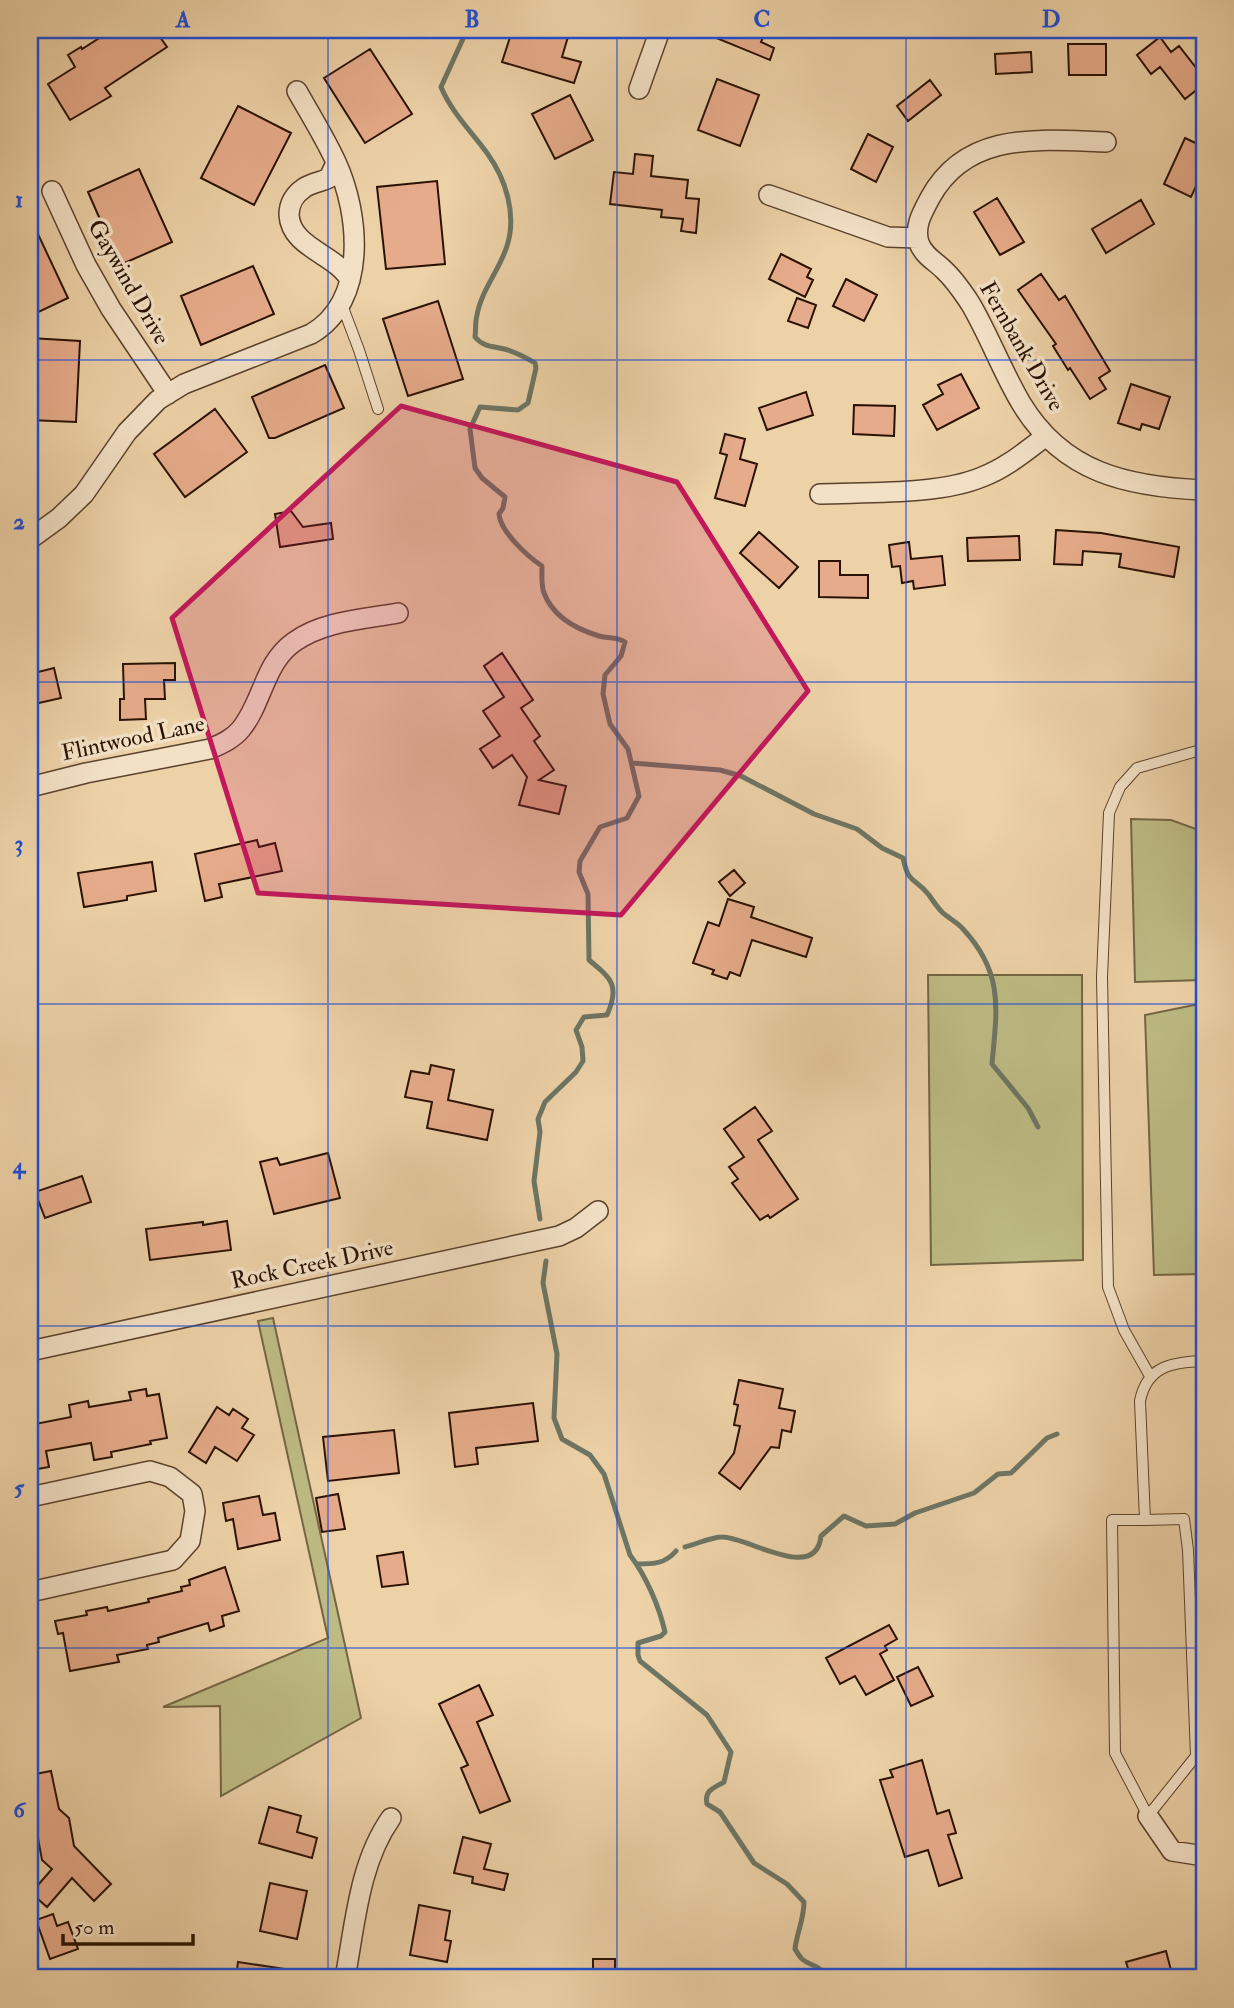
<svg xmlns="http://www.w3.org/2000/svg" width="1234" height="2008" font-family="'IM FELL Double Pica',serif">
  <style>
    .green { fill: #bdba83; stroke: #746643; stroke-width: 2 }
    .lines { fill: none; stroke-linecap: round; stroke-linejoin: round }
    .stream { stroke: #6d7564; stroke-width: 5 }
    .building { fill: #e6ab8a; stroke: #2a1203; stroke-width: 2 }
    .lane-casing { stroke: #5b422c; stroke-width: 12 }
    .street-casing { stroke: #5b422c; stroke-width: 22 }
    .lane { stroke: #f3e1c6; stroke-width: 10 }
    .street { stroke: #f3e1c6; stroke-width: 19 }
    .marked { fill: #c2185b; fill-opacity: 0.2; stroke: #c2185b; stroke-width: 5; stroke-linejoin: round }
    .grid { fill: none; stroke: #1d4ed8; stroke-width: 2; stroke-opacity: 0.55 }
    .labels { text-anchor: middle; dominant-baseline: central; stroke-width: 7; stroke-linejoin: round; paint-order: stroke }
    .street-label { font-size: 23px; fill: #2a1203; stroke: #f3e1c6 }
    .neatline { fill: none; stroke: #1d4ed8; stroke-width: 2.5 }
    .grid-label { font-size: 23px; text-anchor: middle; font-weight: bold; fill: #1d4ed8 }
  </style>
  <rect width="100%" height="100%" fill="#edd1a7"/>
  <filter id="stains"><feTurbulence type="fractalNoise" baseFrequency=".00286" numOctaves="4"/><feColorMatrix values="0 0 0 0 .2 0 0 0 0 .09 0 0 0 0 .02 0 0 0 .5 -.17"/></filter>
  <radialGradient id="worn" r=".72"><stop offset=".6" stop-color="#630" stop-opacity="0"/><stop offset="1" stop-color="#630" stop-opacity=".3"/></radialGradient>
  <path class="green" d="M1131 819 1171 820 1204 832V980L1135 982Z
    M928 975H1082L1083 1260 931 1265Z
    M1204 1003V1274L1154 1275 1145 1015Z
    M273 1318 361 1718 221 1796 220 1706 163 1707 328 1638 258 1321Z"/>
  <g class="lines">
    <path class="stream" d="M467 30 441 87C452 113 471 131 487 153 506 179 517 215 507 246 500 269 481 291 477 315 475 322 476 330 475 337 484 348 495 346 508 350 517 353 527 358 535 363L536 368 528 403 518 410 480 407 470 429 475 468 482 478 505 497 503 508 499 514C500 531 527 556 542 566 542 574 541 586 544 593 553 617 576 629 599 636 609 639 616 636 625 642L621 656 605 675 603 694 610 724 628 749 639 796 627 818 600 827 580 861 579 872 588 894 589 960C612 979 620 986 607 1015L584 1017 576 1030 582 1047 583 1061 576 1072 545 1102 538 1119 540 1132 534 1181 540 1219
      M632 763 720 770 741 776 814 814 857 829 882 848 903 858C909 886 914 876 929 895 933 901 937 907 942 912 948 918 957 922 963 929 1004 973 997 1009 992 1064L1028 1108 1038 1127
      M546 1261 543 1283 557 1354 554 1418 562 1439 590 1455 604 1474 630 1555C646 1576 659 1606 665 1632L661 1636 638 1643V1655L640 1661 707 1715 731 1752 724 1782C714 1788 704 1790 707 1804L720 1812 754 1863 787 1884 804 1902C804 1919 797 1932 795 1949 797 1952 799 1956 802 1959 811 1967 821 1964 825 1978
      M685 1547C697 1544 711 1537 722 1537 746 1536 816 1584 821 1536L844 1516 866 1526 895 1524 915 1513 974 1493 998 1474 1011 1473 1047 1438 1057 1434
      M637 1564C653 1564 665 1564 676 1551"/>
  </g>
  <path class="building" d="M112 30H155L167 47 105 88 111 96 70 120 48 84 75 67 68 55 81 47 82 49Z
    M529 30H570L562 57 581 62 574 83 502 62 512 31 528 36Z
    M697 30H766L761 42 774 48 770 60Z
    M1160 37 1171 52 1179 46 1204 78V84L1185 99 1160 67 1151 74 1137 55Z
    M1068 44H1106V75H1069Z
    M370 49 412 114 365 143 324 78Z
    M1031 52 1032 72 996 74 995 54Z
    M717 79 759 95 740 146 698 130Z
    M930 80 941 95 908 121 897 106Z
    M570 95 593 140 555 159 532 114Z
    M238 106 291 133 254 205 201 178Z
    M868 134 893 147 876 182 851 169Z
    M1185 138 1204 147V169L1191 197 1164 184Z
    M635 154 653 156 651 176 688 180 686 198 699 199 696 233 681 231 683 219 661 217 662 210 610 204 614 172 633 174Z
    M139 169 172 242 120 265 88 192Z
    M437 181 445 264 386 269 377 187Z
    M997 198 1024 242 1000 255 974 212Z
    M1141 200 1154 224 1106 253 1092 229Z
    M30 217 68 298 30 316Z
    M781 254 811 269 807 277 813 280 805 297 769 279Z
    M253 266 274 314 201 345 181 296Z
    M1041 274 1059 300 1065 296 1110 371 1099 378 1106 389 1090 399 1070 368 1068 370 1053 346 1056 344 1018 290Z
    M846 279 877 295 864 321 833 306Z
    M797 298 816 305 808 328 788 321Z
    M438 301 463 379 408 396 383 319Z
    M30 338 80 341 76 422 30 420Z
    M325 365 344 408 275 438H269L252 397Z
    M961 374 979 408 937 430 923 405 943 394 938 385Z
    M1131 384 1170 397 1159 429 1142 424 1140 430 1118 423Z
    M806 392 813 415 767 430 759 408Z
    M854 405 895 406 894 436 853 434Z
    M215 409 247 452 185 497 154 454Z
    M725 434 745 439 740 459 757 464 745 506 715 498 727 455 720 453Z
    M291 511 303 527 331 523 333 539 280 547 275 514Z
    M1056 530 1101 533 1179 547 1174 577 1119 567 1121 554 1083 551 1082 565 1054 564Z
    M759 532 798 567 779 588 740 553Z
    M1019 536 1020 560 968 561 967 538Z
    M909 542 911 559 942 556 945 585 914 589 913 581 902 583 900 566 892 567 889 545Z
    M819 561H840V575H868V598L819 597Z
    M502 653 533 700 521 708 540 736 534 741 554 770 539 780 566 786 559 814 519 805 527 777 512 755 493 768 480 749 500 736 483 711 504 697 484 666Z
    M175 663V680H164L165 699H145L146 719 120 720V699H124L123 664Z
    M54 668 61 698 30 705V674Z
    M257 840 259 847 275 843 282 871 219 884 222 897 205 901 195 854Z
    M152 862 156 891 127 896V900L84 907 78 873Z
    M734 870 745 883 730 896 719 882Z
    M728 899 754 907 751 917 812 938 806 957 752 940 740 976 730 972 727 979 712 974 714 970 693 963 708 922 719 926Z
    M431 1065 454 1070 448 1100 493 1110 487 1140 427 1128 432 1102 405 1097 411 1071 429 1074Z
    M755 1107 772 1131 758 1140 798 1199 770 1218 768 1215 760 1220 732 1183 738 1179 729 1167 744 1157 724 1129Z
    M328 1153 340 1198 274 1214 260 1162 277 1158 280 1165Z
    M82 1176 91 1202 45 1218 35 1192Z
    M227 1221 231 1250 150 1260 146 1229 203 1222V1225Z
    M739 1380 783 1389 779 1408 795 1411 791 1432 782 1430 779 1448 771 1447 740 1489 719 1473 734 1453 740 1426 734 1425 738 1405 734 1404Z
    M146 1389 147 1396 159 1394 167 1438 150 1441 151 1444 111 1452 112 1457 94 1460 91 1443 46 1451 49 1467 32 1470 30 1425 71 1417 69 1405 88 1401 89 1407 131 1400 129 1392Z
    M533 1403 538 1441 476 1448 478 1464 455 1467 449 1413Z
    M217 1407 229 1415 233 1409 248 1419 242 1428 254 1435 237 1461 215 1447 206 1463 189 1452Z
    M394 1430 399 1473 328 1481 323 1437Z
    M338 1494 345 1529 322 1532 316 1498Z
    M259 1496 263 1515 275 1513 280 1540 238 1549 233 1519 226 1521 223 1503Z
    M403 1552 408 1584 382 1587 377 1556Z
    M225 1567 239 1611 222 1616 224 1626 210 1631 208 1623 158 1638 159 1642 147 1645 148 1649 117 1655 119 1662 70 1671 63 1633 58 1634 55 1621 87 1615 86 1611 107 1607 108 1611 149 1602 148 1599 182 1591 181 1587 190 1585 189 1580Z
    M889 1625 897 1639 885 1646 887 1650 880 1654 894 1680 866 1695 855 1676 840 1684 826 1658Z
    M918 1667 933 1696 911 1706 897 1677Z
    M479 1685 493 1715 477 1722 510 1801 480 1813 461 1768 468 1765 439 1704Z
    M922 1760 937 1814 949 1810 956 1833 948 1835 962 1878 939 1886 928 1850 905 1857 880 1780 893 1777 890 1770Z
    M51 1771 59 1809 69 1818 74 1846 111 1884 94 1901 72 1878 47 1907 31 1893 52 1869 42 1860 30 1795V1775Z
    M269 1807 301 1816 297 1832 317 1838 312 1858 259 1843Z
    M463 1837 491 1844 484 1869 508 1874 504 1890 472 1883 473 1877 454 1873Z
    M270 1883 307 1891 297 1939 260 1931Z
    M419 1905 450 1911 445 1940 451 1941 447 1962 410 1955Z
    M53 1914 57 1926 68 1922 78 1949 50 1959 36 1920Z
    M1166 1951 1173 1978H1131L1126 1962Z
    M593 1959H615V1978H593Z
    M238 1962 292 1970V1978H236Z"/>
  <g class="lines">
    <g class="lane-casing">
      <path id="lane" d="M342 305 359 350 378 409
        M1150 1376 1124 1330 1108 1287 1102 977 1109 813 1120 787 1137 768 1204 749
        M1145 1520 1184 1519 1188 1550 1196 1756 1148 1816 1115 1753 1112 1520H1145L1140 1401C1147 1366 1172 1362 1204 1361"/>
    </g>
    <g class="street-casing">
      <path id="street" d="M639 89 660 30
        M1106 142C1040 140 967 130 930 198 922 213 914 226 919 243 924 256 935 261 944 270 955 280 962 291 970 303 989 335 1002 371 1021 403 1063 473 1128 487 1204 490
        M336 163 329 178C321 182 311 183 304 188 294 195 289 203 289 215 291 248 336 254 350 280
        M52 191 86 265 111 309 168 394
        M769 195 888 237 918 238
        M820 494C867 492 940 495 982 477 1006 468 1026 451 1046 436
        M30 539 59 518 84 494 127 432 158 400 184 384 311 334C368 301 360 214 336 162 325 138 310 114 297 91
        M30 787 86 773 210 749C221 744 233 739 241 729 263 702 264 663 294 642 323 621 365 619 398 613
        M30 1351 559 1236 576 1228 598 1211
        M30 1497 150 1471 170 1477 192 1494 195 1511 190 1541 173 1560 30 1592
        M1148 1816 1172 1851 1204 1856
        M345 1978C355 1925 359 1863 391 1818"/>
    </g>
    <use href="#lane" class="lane"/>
    <use href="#street" class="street"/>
  </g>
  <path class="marked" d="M401 406 677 482 808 691 621 915 258 893 172 618Z"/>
  <path class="grid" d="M328 30V1978M617 30V1978M906 30V1978M30 360H1204M30 682H1204M30 1004H1204M30 1326H1204M30 1648H1204"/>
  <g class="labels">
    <g class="street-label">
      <text transform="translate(129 282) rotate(60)">Gaywind Drive</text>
      <text transform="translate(1022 346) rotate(60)">Fernbank Drive</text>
      <text transform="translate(133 738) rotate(-12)">Flintwood Lane</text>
      <text transform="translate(312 1264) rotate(-12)">Rock Creek Drive</text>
    </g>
  </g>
  <rect width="1234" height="2008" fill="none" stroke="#edd1a7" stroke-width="77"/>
  <path d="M63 1934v10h130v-10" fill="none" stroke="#2a1203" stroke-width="3.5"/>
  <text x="74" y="1934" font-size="21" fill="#2a1203" stroke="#f3e1c6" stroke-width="5" paint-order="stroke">50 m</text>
  <rect x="38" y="38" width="1158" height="1931" class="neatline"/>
  <g class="grid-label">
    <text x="183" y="27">A</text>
    <text x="472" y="27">B</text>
    <text x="762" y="27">C</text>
    <text x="1051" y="27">D</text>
    <text x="19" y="207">1</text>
    <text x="19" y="529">2</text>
    <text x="19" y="851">3</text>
    <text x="19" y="1173">4</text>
    <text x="19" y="1495">5</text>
    <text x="19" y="1817">6</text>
  </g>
  <rect width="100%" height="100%" filter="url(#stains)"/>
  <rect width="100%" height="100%" fill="url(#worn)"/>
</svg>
